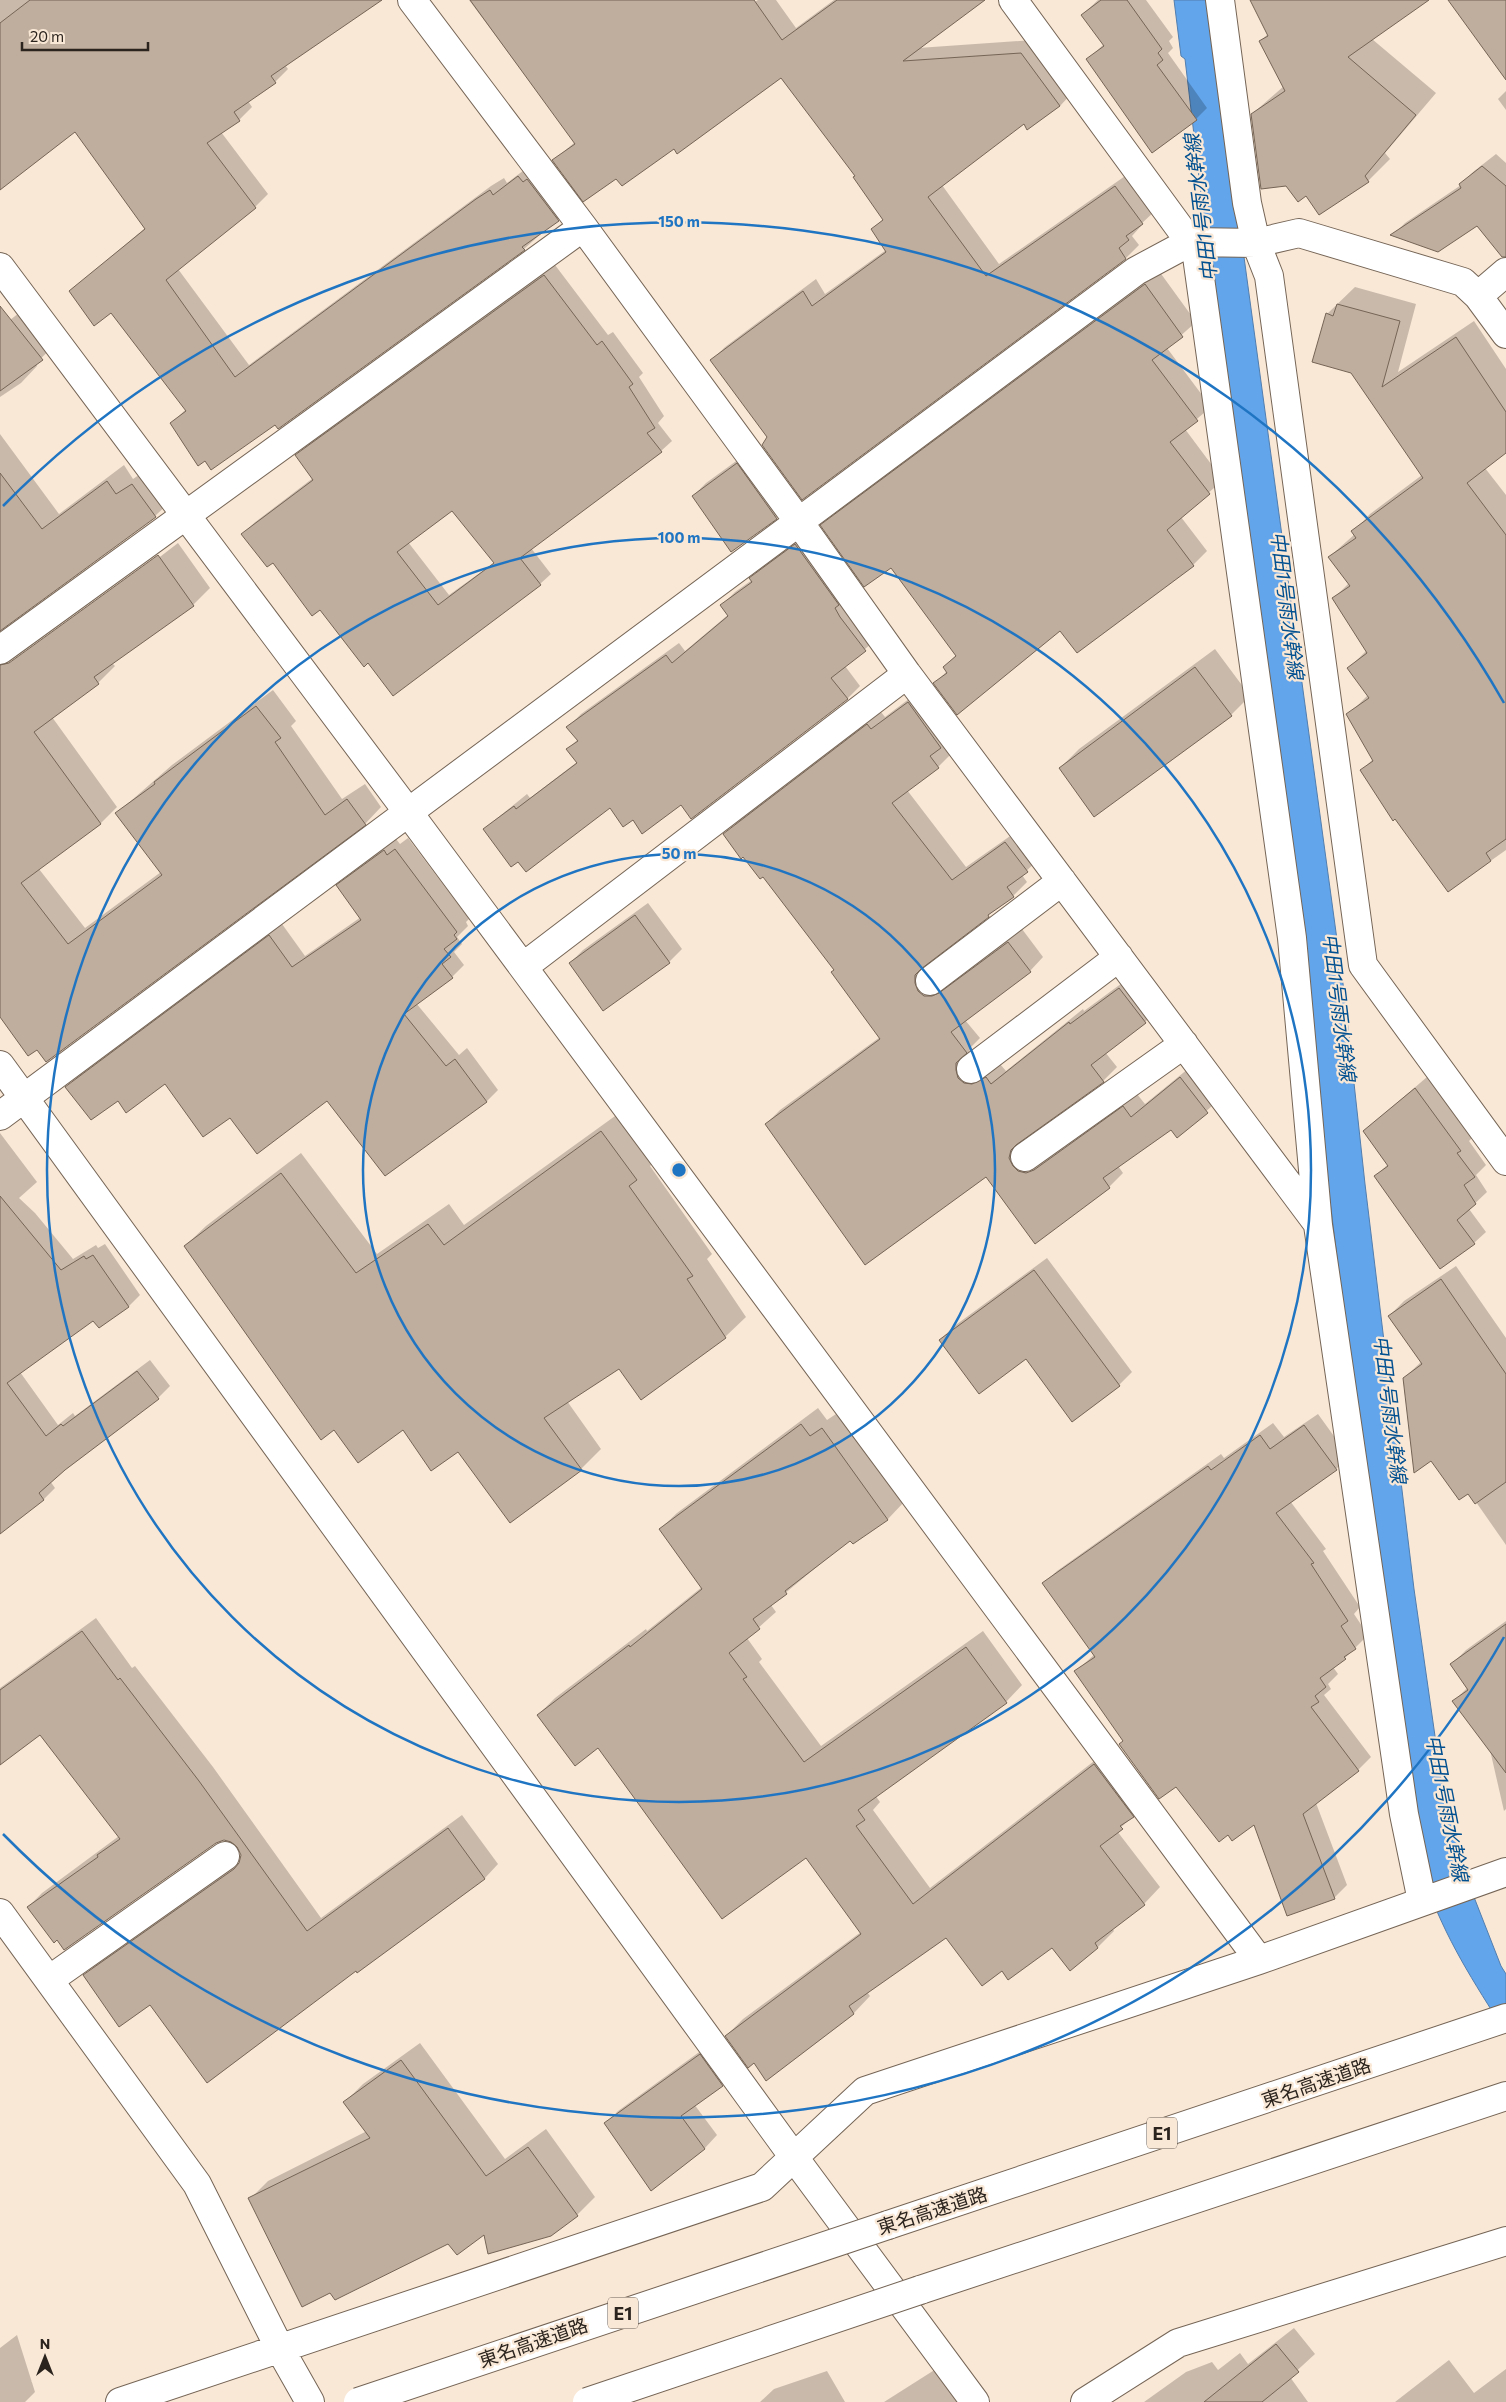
<svg xmlns="http://www.w3.org/2000/svg" width="1506" height="2402" font-family="Commissioner,'Noto Sans JP',sans-serif">
  <style>
    .water { fill: #62a5eb; stroke: #527eae }
    .shadow { fill: #0003; fill-rule: evenodd }
    .building { fill: #bfad9d; stroke: #756556; fill-rule: evenodd }
    .lines { fill: none; stroke-linecap: round; stroke-linejoin: round }
    .minor-casing { stroke: #756556; stroke-width: 30 }
    .motorway-casing { stroke: #756556; stroke-width: 30 }
    .minor { stroke: #fff; stroke-width: 28 }
    .motorway { stroke: #fff; stroke-width: 28 }
    .motorway-bridge-casing { stroke: #756556; stroke-width: 30; stroke-linecap: butt }
    .motorway-bridge { stroke: #fff; stroke-width: 28 }
    .ring { fill: none; stroke: #2075c3; stroke-width: 2.5 }
    .labels { text-anchor: middle; dominant-baseline: central; stroke-width: 4.5; stroke-linejoin: round; paint-order: stroke }
    .shield { fill: #fae8d6; stroke: #695f55; stroke-width: 1 }
    .shield-label { font-size: 18px; font-weight: bold; fill: #2b241e }
    .street-label { font-size: 19px; fill: #2b241e; stroke: #fae8d6 }
    .water-label { font-size: 20px; font-style: italic; fill: #025090; stroke: #fae8d6 }
    .centre { fill: #2075c3; stroke: #fae8d6; stroke-width: 2.5 }
    .ring-label { font-size: 15px; text-anchor: middle; font-weight: bold; fill: #2075c3; stroke: #fae8d6; stroke-width: 4.5; stroke-linejoin: round; paint-order: stroke }
  </style>
  <rect width="100%" height="100%" fill="#fae8d6"/>
  <path class="water" d="M1174 0H1209L1344 991 1365 1184 1414 1589 1441 1778 1463 1869 1501 1966 1506 1974V2033C1473 1981 1446 1940 1425 1881L1353 1385 1244 513 1203 211 1185 59 1181 56Z"/>
  <path class="shadow" d="M0 0H377L285 65 288 69 275 82 248 101 252 107 239 120 221 132 268 194 255 207 178 269 249 365 491 186 504 178 507 183 532 164 571 207 524 249 275 423 171 424 186 409 112 311 71 291 145 228 76 130 0 188Z
    M469 0H737L744 9 758 0H776L796 28 834 0H979L918 48 1034 40 1073 92 1060 106 1028 128 1024 123 942 185 999 264 1128 174 1156 210 1140 225 1141 226 1132 236 1139 245 1126 258 802 498 769 437 712 360 725 347 816 279 825 294 886 250 873 229 883 219 856 176 781 76 674 147 617 177 554 160 575 142Z
    M1098 0H1146L1173 37 1169 41 1173 48 1168 53 1207 108 1196 119 1087 60 1104 44 1082 15Z
    M1251 0H1421L1372 39 1436 93 1385 153 1390 159 1368 181 1320 214 1252 114 1284 86 1260 41 1268 34Z
    M1506 91V110L1498 99Z
    M1496 154 1506 163V214L1477 224 1393 235 1405 223 1461 185 1473 172Z
    M555 265 608 335 613 332 643 373 639 377 664 416 658 423 672 441 661 451 531 548 551 574 540 584 368 661 320 608 243 534 254 523 313 478 297 455 308 444ZM452 510 495 562 449 595 408 542Z
    M1159 271 1196 322 1167 348 1211 407 1185 429 1223 480 1181 517 1207 551 1193 565 1060 629 935 683 947 671 944 667 956 655 891 566 822 525 836 512Z
    M1355 287 1416 304 1398 372 1474 321 1506 369V452L1485 468 1506 495V850L1448 891 1361 771 1373 759 1348 715 1368 695 1349 668 1367 650 1334 598 1349 583 1329 557 1355 534 1353 532 1370 514 1422 475 1327 314Z
    M29 305 58 342 36 363 37 366 21 383 0 397V328Z
    M0 434 59 514 124 465 133 479 149 468 172 500 155 516 0 602Z
    M750 451 789 505 776 518 732 551 693 496 706 483Z
    M809 532 878 638 845 666 860 686 847 699 682 804 633 818 611 806 519 860 484 829 527 794 530 798 577 762 568 749 578 739 568 727 581 714 679 643 685 651 729 614 722 605 735 592 752 580 751 578 764 565Z
    M178 543 210 588 193 605 112 663 115 666 98 683 52 717 117 807 100 824 39 869 85 928 161 872 117 813 172 765 273 690 296 721 291 726 342 799 365 784 381 807 365 824 37 1048 0 1015V680Z
    M1215 649 1250 696 1231 715 1060 768 1079 749Z
    M922 689 952 753 938 767 907 790 966 867 1020 829 1041 857 1022 875 1027 882 1013 896 929 961 928 969 947 983 955 980 1022 929 1043 957 1030 971 965 1020 980 1038 970 1048 969 1056 987 1071 1000 1064 1006 1071 1083 1009 1084 1011 1133 975 1159 1008 1145 1022 1105 1052 1117 1067 1103 1081 1024 1137 1023 1144 1137 1094 1145 1104 1194 1064 1221 1098 1178 1136 1171 1128 1118 1166 1123 1173 1109 1187 1035 1242 986 1175 766 1124 780 1110 880 1037 835 970 764 875 725 834 738 821 881 712 885 717Z
    M408 838 469 919 466 922 468 926 457 937 462 944 454 952 464 965 452 977 416 1003 459 1055 467 1048 498 1090 487 1101 386 1174 328 1100 230 1116 165 1082 118 1100 67 1087 79 1075 282 924 305 956 361 917 338 885 350 874 396 839 400 844Z
    M648 903 682 949 669 962 570 963 583 950Z
    M1427 1077 1472 1138 1469 1141 1486 1165 1476 1175 1487 1192 1469 1209 1486 1232 1474 1243 1376 1176 1388 1164 1364 1131Z
    M622 1111 657 1159 650 1166 712 1254 707 1259 746 1317 725 1337 619 1367 567 1401 601 1449 581 1469 458 1450 404 1428H335L185 1246 206 1226 301 1153 377 1254 449 1204 464 1225Z
    M0 1133 37 1182 19 1198 35 1213 73 1259 96 1245 98 1248 105 1244 140 1295 128 1307 94 1319 20 1372 58 1425 73 1413 75 1416 150 1360 170 1386 158 1398 50 1481 55 1488 44 1499 0 1532Z
    M1047 1258 1132 1372 1119 1385 1026 1357 940 1340 953 1327Z
    M1456 1266 1506 1338V1545L1469 1492 1404 1378 1421 1362 1389 1316 1404 1301Z
    M818 1408 827 1420 839 1412 904 1502 888 1519 853 1543 850 1539 771 1605 776 1612 747 1638 762 1659 759 1662 821 1746 983 1631 1022 1685 1006 1702 875 1795 880 1802 873 1810 930 1888 1111 1748 1138 1812 1117 1831 1160 1887 1144 1904 1112 1928 1114 1931 1098 1947 1070 1969 1052 1946 1002 1970 947 1937 867 1992 870 1996 854 2013 766 2079 754 2062 726 2036 743 2019 861 1932 806 1856 538 1715 555 1698 646 1629 647 1631 702 1587 660 1529 677 1513Z
    M1318 1414 1349 1457 1336 1469 1290 1501 1326 1549 1323 1551 1360 1607 1354 1614 1368 1635 1345 1658 1333 1667 1338 1674 1328 1684 1331 1689 1324 1695 1371 1757 1358 1770 1316 1803 1347 1885 1334 1898 1255 1823 1177 1785 1125 1740 1076 1671 1095 1654 1044 1583 1057 1571 1221 1454 1224 1458 1273 1423 1284 1437Z
    M96 1618 132 1668 135 1666 213 1767 321 1918 462 1815 498 1864 485 1878 358 1971 356 1969 151 2003 84 1976 98 1962 240 1862 242 1855 239 1847 233 1841 224 1839 28 1907 42 1893 119 1836 41 1733 0 1764V1688Z
    M1506 1621V1809L1504 1811 1490 1750 1453 1702 1468 1687 1452 1664 1466 1650Z
    M713 2042 735 2072 722 2085 694 2104 717 2135 705 2148 651 2189 605 2124 618 2111Z
    M420 2043 505 2159 546 2129 595 2197 577 2215 449 2242 250 2199 268 2181 367 2131 345 2102 363 2084Z
    M1294 2328 1315 2354 1290 2377 1308 2402H1144L1186 2372 1212 2362 1218 2370 1240 2353 1248 2364Z
    M17 2335 35 2392 25 2402H0V2348Z
    M1449 2360 1474 2393 1506 2369V2402H1395Z
    M936 2369 957 2402H884Z
    M827 2371 845 2402H760L774 2389Z"/>
  <path class="building" d="M30 0H382L271 76 276 83 234 112 240 121 207 143 256 208 166 280 235 377 476 199 490 190 493 195 518 176 523 182 527 179 559 221 522 247 525 250 278 429 275 425 211 470 205 461 198 466 170 423 186 411 111 313 94 326 69 291 145 229 75 132 0 190V23Z
    M470 0H754L782 40 837 0H985L903 61 1021 53 1060 106 1027 130 1024 124 928 197 986 276 1115 186 1143 224 1126 236 1129 240 1119 248 1126 259 802 500 762 445 767 437 710 360 803 291 812 306 886 252 871 229 883 220 853 177 855 176 781 78 677 154 674 149 622 186 616 179 583 202 552 160 575 144Z
    M1101 0H1127L1162 49 1158 53 1163 60 1157 65 1197 120 1152 153 1086 59 1104 46 1081 15Z
    M1250 0H1429L1348 57 1416 115 1365 176 1369 182 1319 215 1306 196 1298 202 1286 186 1261 189 1251 114 1285 91 1259 41 1268 36Z
    M1448 0H1506V80Z
    M1482 166 1506 186V257H1502L1477 226 1438 252 1390 235 1461 188 1459 184Z
    M544 275 597 345 602 341 633 384 629 387 655 428 647 433 662 452 520 558 541 585 393 696 368 663 364 667 320 610 312 616 273 563 267 567 241 534 313 480 295 455ZM452 511 494 563 438 605 397 552Z
    M1145 284 1183 337 1152 360 1198 421 1170 442 1210 494 1167 530 1194 566 1077 653 1060 631 957 715 933 683 947 673 943 667 956 656 891 568 864 587 820 525Z
    M1337 304 1400 321 1382 387 1456 337 1506 412V453L1467 483 1506 535V839L1486 853 1491 861 1448 892 1395 819 1393 821 1360 770 1373 761 1346 714 1369 698 1347 668 1367 653 1332 598 1350 586 1328 557 1356 538 1351 531 1423 478 1351 373 1312 362 1326 313 1333 316Z
    M0 306 43 360 0 391Z
    M737 463 777 519 731 552 692 496Z
    M0 473 42 529 107 481 116 494 132 484 156 517 0 631Z
    M795 544 839 605 835 608 840 617 866 651 831 678 848 699 691 819 681 805 642 834 633 820 623 827 610 808 526 872 518 862 511 867 483 829 514 806 516 809 577 763 566 749 578 741 566 727 666 655 672 663 728 616 720 605 752 582 749 578Z
    M158 555 194 606 94 677 99 684 34 732 101 824 21 883 68 944 162 875 115 813 155 784 154 782 256 706 281 738 275 742 325 815 347 799 366 825 46 1062 37 1050 28 1056 0 1017V665L9 663Z
    M1195 667 1232 716 1094 817 1059 768Z
    M908 702 941 748 930 756 939 768 892 803 952 880 1005 842 1028 872 1007 887 1014 897 988 915 989 917 921 969 915 975V983L918 991 924 996H932L939 993 1008 942 1031 972 951 1032 967 1053 956 1063V1070L958 1078 964 1083 972 1084 986 1077 991 1084 1069 1022 1070 1024 1119 988 1146 1023 1091 1065 1104 1082 1016 1145 1011 1150 1009 1158 1013 1166 1018 1171 1026 1173 1034 1170 1123 1106 1131 1117 1180 1077 1208 1113 1177 1138 1171 1130 1103 1178 1110 1188 1035 1244 986 1177 865 1265 765 1124 880 1039 831 972 834 970 763 877 760 879 743 857 741 859 723 834 867 724 871 729Z
    M395 849 457 932 454 935 457 939 444 949 451 957 442 964 453 978 404 1014 446 1066 455 1059 487 1102 385 1176 327 1101 257 1154 230 1118 203 1137 165 1084 126 1113 118 1101 91 1120 65 1087 269 935 292 967 361 920 336 885 384 850 387 855Z
    M635 915 670 963 603 1011 569 963Z
    M1415 1088 1461 1151 1457 1153 1475 1177 1464 1185 1476 1204 1457 1220 1475 1244 1440 1269 1374 1176 1388 1166 1363 1131Z
    M601 1131 637 1180 629 1186 693 1276 687 1279 726 1338 641 1400 619 1369 544 1418 582 1470 510 1523 458 1452 431 1471 403 1430 358 1463 334 1430 321 1440 184 1246 281 1173 356 1273 428 1224 444 1245Z
    M0 1196 61 1270 84 1256 86 1259 93 1255 129 1307 99 1328 93 1321 7 1383 46 1436 61 1424 63 1426 137 1371 159 1399 65 1470 39 1493 44 1500 0 1534Z
    M1034 1270 1120 1386 1072 1422 1026 1359 979 1394 939 1340Z
    M1441 1279 1506 1374V1482L1475 1504 1468 1494 1459 1500 1431 1461 1414 1473 1403 1378 1422 1364 1388 1316Z
    M801 1424 810 1436 822 1428 888 1520 853 1544 850 1541 785 1591 787 1594 753 1619 760 1629 729 1653 747 1677 743 1679 804 1762 966 1647 1007 1703 858 1810 865 1820 856 1826 913 1904 1094 1764 1134 1817 1120 1826 1123 1829 1100 1846 1145 1905 1095 1943 1098 1948 1070 1971 1052 1948 1008 1980 1002 1971 982 1986 946 1938 849 2006 854 2014 766 2081 754 2063 748 2068 725 2036 861 1934 806 1858 722 1919 598 1748 575 1766 537 1715 629 1645 630 1647 702 1589 659 1529Z
    M1304 1425 1337 1470 1276 1513 1314 1563 1311 1564 1348 1621 1341 1626 1356 1649 1344 1657 1346 1659 1320 1678 1326 1687 1315 1696 1319 1702 1311 1707 1359 1771 1303 1814 1335 1899 1287 1916 1254 1825 1232 1841 1228 1835 1219 1842 1176 1787 1159 1799 1119 1744 1123 1741 1074 1671 1095 1657 1042 1583 1208 1466 1211 1470 1260 1435 1270 1449Z
    M1506 1624V1773L1452 1701 1468 1690 1450 1664Z
    M82 1631 118 1680 120 1678 199 1781 307 1931 448 1828 485 1879 357 1973 356 1971 207 2083 150 2005 119 2027 83 1975 234 1869 239 1863 241 1855 237 1847 231 1842 224 1840 216 1843 64 1950 57 1940 54 1943 27 1907 98 1857 97 1855 120 1839 40 1735 0 1765V1690Z
    M700 2054 723 2086 681 2116 705 2149 651 2191 604 2123Z
    M401 2060 486 2176 528 2147 578 2216 551 2236 488 2254 484 2235 457 2255 448 2244 335 2300 330 2293 302 2307 248 2198 370 2138 343 2102Z
    M1276 2344 1299 2372 1262 2402H1204Z"/>
  <g class="lines">
    <g class="minor-casing">
      <path id="minor" d="M412 0 583 227 799 522 907 674 1318 1224
        M1013 0 1190 242 1256 243 1299 233 1463 282 1478 296 1506 334
        M1220 0 1247 203 1256 243 1269 276 1363 965 1506 1161
        M1195 242 1292 938 1318 1225 1404 1814 1422 1901
        M0 267 408 812 1259 1960
        M1478 296 1506 272
        M0 650 583 227
        M523 967 907 674
        M930 981 1062 881
        M0 1065 793 2156 975 2402
        M971 1069 1119 957
        M0 1116 1136 271 1190 242
        M1025 1157 1184 1044
        M0 1913 197 2184 280 2349 310 2402
        M49 1980 225 1856
        M120 2402 762 2187 865 2091 1259 1960 1506 1872
        M1085 2402 1178 2343 1506 2241"/>
    </g>
    <g class="motorway-casing">
      <path id="motorway" d="M888 2225 1506 2018
        M920 2290 1506 2096"/>
    </g>
    <use href="#minor" class="minor"/>
    <use href="#motorway" class="motorway"/>
    <g class="motorway-bridge-casing">
      <path id="motorway-bridge" d="M358 2402 888 2225
        M587 2402 920 2290"/>
    </g>
    <use href="#motorway-bridge" class="motorway-bridge"/>
  </g>
  <g class="ring">
    <circle cx="679" cy="1170" r="316"/>
    <circle cx="679" cy="1170" r="632"/>
    <path d="M1504 1637A948 948 0 0 1 3 1834M3 506A948 948 0 0 1 1504 703"/>
  </g>
  <g class="labels">
    <g class="shield">
      <rect x="1147" y="2117.5" width="30" height="31" rx="4"/>
      <rect x="608" y="2297.5" width="30" height="31" rx="4"/>
    </g>
    <g class="shield-label">
      <text x="1162" y="2133">E1</text>
      <text x="623" y="2313">E1</text>
    </g>
    <g class="street-label">
      <text transform="translate(1316 2082) rotate(-19)">東名高速道路</text>
      <text transform="translate(932 2210) rotate(-18)">東名高速道路</text>
      <text transform="translate(533 2342) rotate(-19)">東名高速道路</text>
    </g>
    <g class="water-label">
      <text transform="translate(1200 208) rotate(-97)">中田1号雨水幹線</text>
      <text transform="translate(1288 605) rotate(83)">中田1号雨水幹線</text>
      <text transform="translate(1340 1007) rotate(83)">中田1号雨水幹線</text>
      <text transform="translate(1391 1409) rotate(83)">中田1号雨水幹線</text>
      <text transform="translate(1448 1808) rotate(79)">中田1号雨水幹線</text>
    </g>
  </g>
  <circle cx="679" cy="1170" r="8" class="centre"/>
  <g class="ring-label">
    <text x="679" y="227">150 m</text>
    <text x="679" y="543">100 m</text>
    <text x="679" y="859">50 m</text>
  </g>
  <g transform="translate(45 2357)" stroke="#fae8d6" stroke-width="4" paint-order="stroke">
  <path d="M0-4L9 19L0 12L-9 19Z" fill="#2b241e"/>
  <text y="-8" font-size="14" font-weight="bold" text-anchor="middle" fill="#2b241e">N</text>
  </g>
  <path d="M22 42v8h126v-8" fill="none" stroke="#2b241e" stroke-width="2.5"/>
  <text x="30" y="42" font-size="15" fill="#2b241e" stroke="#fae8d6" stroke-width="4" paint-order="stroke">20 m</text>
</svg>
